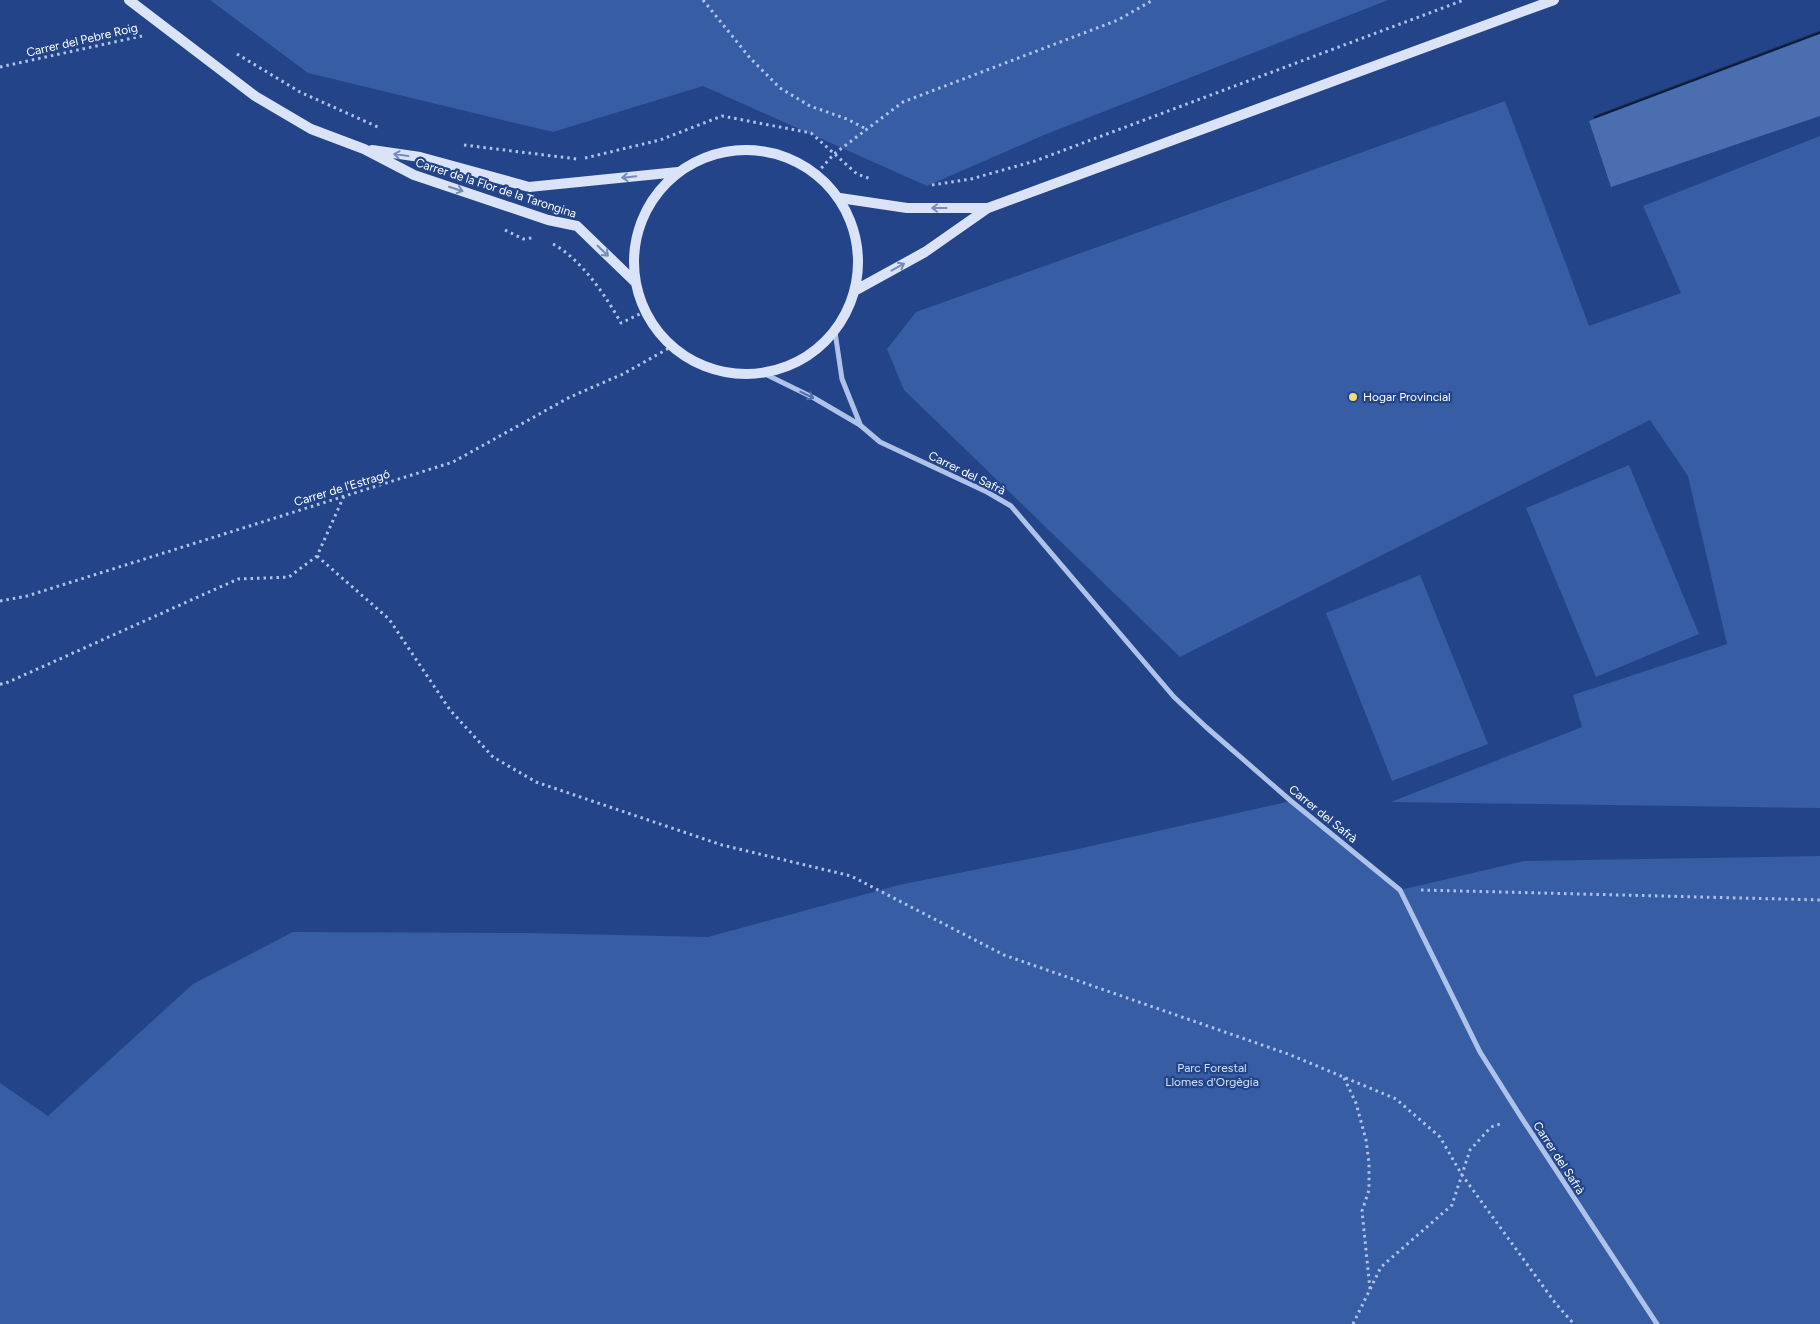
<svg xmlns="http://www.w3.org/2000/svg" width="1820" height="1324" font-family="Figtree,sans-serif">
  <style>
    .green { fill: #375da5 }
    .building { fill: #4b6eb0; filter: url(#shadow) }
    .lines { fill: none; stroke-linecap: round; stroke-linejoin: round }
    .path { stroke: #afc3ea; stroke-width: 3; stroke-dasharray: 2.5 4; stroke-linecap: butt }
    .street { stroke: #afc3ea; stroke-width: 5 }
    .secondary { stroke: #dae3f8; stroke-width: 10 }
    .oneway { stroke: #758cba }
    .oneway2 { stroke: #5470aa }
    .poi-dot { fill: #f5dd72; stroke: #234488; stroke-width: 2 }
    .labels { text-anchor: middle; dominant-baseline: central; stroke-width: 4.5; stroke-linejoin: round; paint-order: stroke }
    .street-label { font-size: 12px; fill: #fff; stroke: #234488 }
    .poi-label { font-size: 12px; fill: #fff; stroke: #234488; text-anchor: start }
    .park-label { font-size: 12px; fill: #d3e0f7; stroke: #234488 }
  </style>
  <defs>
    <filter id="shadow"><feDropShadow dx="4.5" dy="-4.5" stdDeviation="0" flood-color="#0009"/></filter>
  </defs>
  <rect width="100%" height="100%" fill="#234488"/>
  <path class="green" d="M210 0H1388L1044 135 927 186 703 86 553 132 308 73Z
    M1505 101 1589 326 1681 293 1643 206 1820 136V808L1391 802 1582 727 1573 695 1727 644 1688 476 1650 420 1180 657 904 390 887 349 916 312Z
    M1629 465 1699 634 1596 677 1526 508Z
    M1420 575 1488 744 1392 781 1326 613Z
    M1291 801 1400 890 1524 861 1820 856V1324H0V1083L48 1116 193 984 293 932 528 933 708 937 899 885 1078 849Z"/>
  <path class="building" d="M1820 34V116L1611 187 1589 121Z"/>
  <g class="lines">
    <path class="path" d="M703 0 750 58 780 88 810 106 847 119 866 129
      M237 54 300 92 380 128
      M0 67 142 36
      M464 145 577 159
      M585 158 660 140 722 116 811 133 857 174 871 179
      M817 173 834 154 903 102 1118 20 1153 0
      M932 185 971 179 1035 161 1464 0
      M505 230 523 239 532 238
      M553 244C581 259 606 296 621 323L646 311
      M317 556 389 619 450 710 493 757 536 782 722 845 851 876 1004 955 1288 1054 1396 1099 1440 1137 1462 1175 1556 1304 1574 1324
      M0 601 27 596 453 462 570 397 623 374 671 347
      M0 684H4L238 579 289 577 317 556 344 496
      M1421 890 1820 900
      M1344 1078 1356 1103 1366 1140 1369 1163V1190L1362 1211 1370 1289
      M1353 1324 1381 1267 1452 1205 1470 1150 1491 1127 1503 1123"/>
    <path class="street" d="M835 332 842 379 860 424
      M763 373 814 398 860 425 880 442 987 492 1011 506 1174 697 1206 727 1291 801 1400 890 1480 1052 1521 1117 1657 1324"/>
    <path class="secondary" d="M129 0 255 96 311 129 364 149 414 175 548 220 577 226 635 282
      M372 150 420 157 529 187 678 172
      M634 262a112 112 0 1 1 224 0a112 112 0 1 1-224 0Z
      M840 198 907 208H988
      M856 290 925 252 988 208 1554 0"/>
  </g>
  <defs><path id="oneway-shaft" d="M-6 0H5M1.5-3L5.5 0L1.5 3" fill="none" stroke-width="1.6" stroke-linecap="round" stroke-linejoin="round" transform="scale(1.25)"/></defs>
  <g class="oneway">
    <use href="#oneway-shaft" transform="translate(401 155) rotate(-172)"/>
    <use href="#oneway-shaft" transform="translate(629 177) rotate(174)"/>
    <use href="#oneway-shaft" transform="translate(456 189) rotate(18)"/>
    <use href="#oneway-shaft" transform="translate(939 208) rotate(180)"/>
    <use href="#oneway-shaft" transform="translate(603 251) rotate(44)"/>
    <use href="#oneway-shaft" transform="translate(898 267) rotate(-29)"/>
  </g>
  <use class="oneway2" href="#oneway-shaft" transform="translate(807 395) rotate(26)"/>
  <circle class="poi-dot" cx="1353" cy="397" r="5"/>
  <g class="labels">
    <g class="street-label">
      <text transform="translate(82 40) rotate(-13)">Carrer del Pebre Roig</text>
      <text transform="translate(496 188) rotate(18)">Carrer de la Flor de la Tarongina</text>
      <text transform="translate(967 473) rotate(26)">Carrer del Safrà</text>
      <text transform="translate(342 488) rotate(-17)">Carrer de l'Estragó</text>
      <text transform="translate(1323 814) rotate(39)">Carrer del Safrà</text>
      <text transform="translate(1559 1158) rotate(57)">Carrer del Safrà</text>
    </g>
    <g class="poi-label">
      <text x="1363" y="397">Hogar Provincial</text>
    </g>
    <g class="park-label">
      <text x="1212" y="1068">Parc Forestal<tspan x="1212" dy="14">Llomes d'Orgègia</tspan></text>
    </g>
  </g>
</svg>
